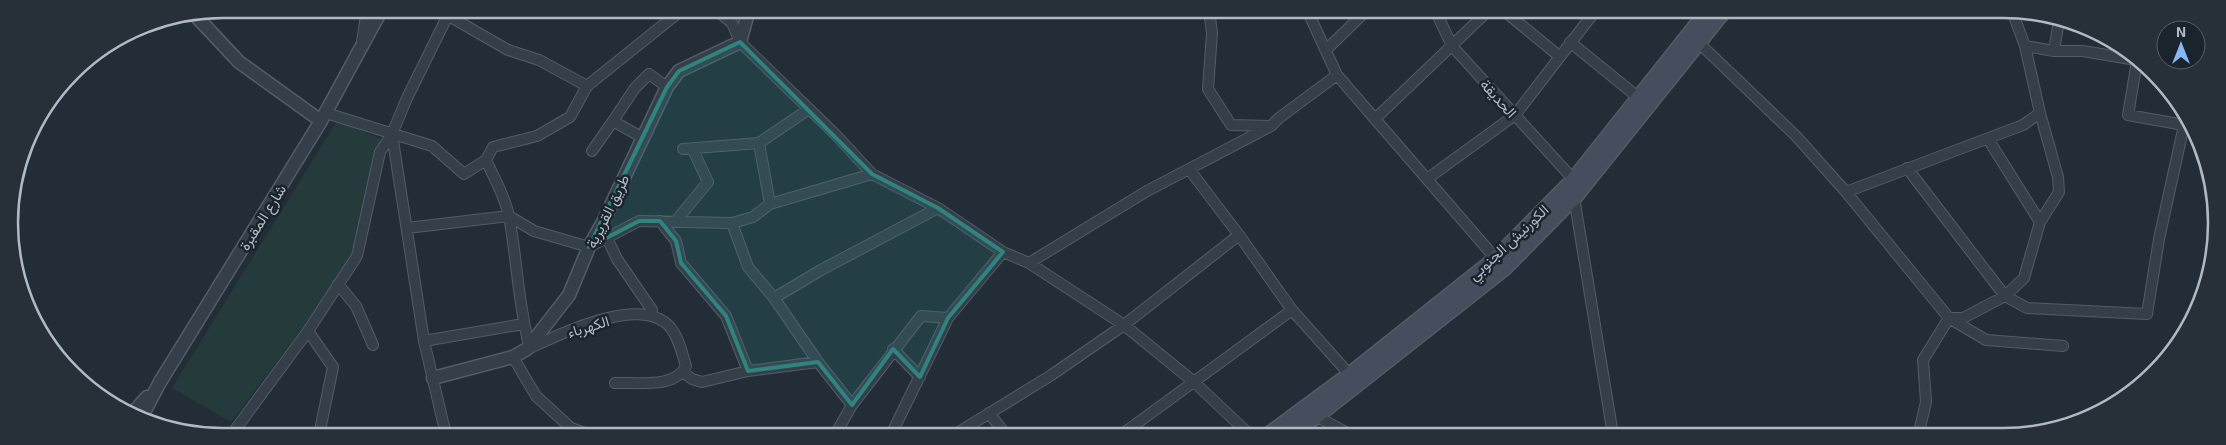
<svg xmlns="http://www.w3.org/2000/svg" width="2226" height="445" font-family="'Exo 2',Vazirmatn,sans-serif">
  <style>
    .green { fill: #253a3a }
    .lines { fill: none; stroke-linecap: round; stroke-linejoin: round }
    .minor-casing { stroke: #535d66; stroke-width: 12 }
    .tertiary-casing { stroke: #535d66; stroke-width: 15 }
    .secondary-casing { stroke: #535d66; stroke-width: 18 }
    .minor { stroke: #353f49; stroke-width: 10 }
    .tertiary { stroke: #353f49; stroke-width: 12 }
    .secondary { stroke: #444e5c; stroke-width: 15 }
    .marked { fill: #2f847f; fill-opacity: 0.2; stroke: #2f847f; stroke-width: 4; stroke-linejoin: round }
    .labels { text-anchor: middle; dominant-baseline: central; stroke-width: 5; stroke-linejoin: round; paint-order: stroke }
    .street-label { font-size: 15px; fill: #b0bac5; stroke: #1b242d }
    .rim { fill: none; stroke: #b0bac5; stroke-width: 2.5 }
  </style>
  <rect width="100%" height="100%" fill="#222d38"/>
  <path class="green" d="M337 121 384 140 351 264 231 422 172 388Z"/>
  <g class="lines">
    <g class="minor-casing">
      <path id="minor" d="M715 9 732 23 740 42 836 135 872 174 938 208 1003 252 1029 263 1124 325 1194 382 1250 435
        M1209 10 1212 33 1208 89 1231 125 1270 126
        M1307 10 1337 75 1496 259
        M1435 10 1452 46 1574 180
        M1503 10 1559 56
        M449 16 508 50 539 60 587 86
        M362 42 367 9
        M1570 42 1639 98
        M1698 42 1796 136 1846 192 1949 318 1986 340 2063 346
        M2025 46 2054 51 2059 20
        M1326 50 1367 10
        M2054 51H2083L2136 60
        M2137 61 2128 115 2184 125 2188 122
        M326 113 432 146 464 174 486 160 493 147 537 136 570 117 587 86 683 9
        M1376 118 1489 10
        M643 138 613 121 635 88 649 74 667 87
        M1988 139 2040 222
        M759 143 770 204
        M683 149 759 143 809 109
        M592 151 613 121
        M486 160C494 178 505 196 509 216 517 259 518 303 529 345
        M1907 168 2005 296 2027 308 2147 314 2159 239 2184 125
        M1189 169 1239 235 1292 310 1350 375
        M1427 179 1515 115 1596 10
        M1846 192 2023 125 2040 113
        M1574 197 1613 435
        M660 221 676 241 681 263 726 316 748 371
        M675 222 708 182 692 148
        M732 223 748 267 774 298 818 362 852 405
        M407 228 509 216 534 231 589 247 639 221 732 223 753 217 770 204 872 174
        M607 238 617 259 652 310V316
        M1029 263 1147 191 1271 126 1279 118 1337 75
        M338 284 356 306 373 345
        M774 298 821 270 938 208
        M308 331 333 367 319 435
        M424 341 523 324
        M528 349C560 334 641 294 670 327 679 338 682 353 686 366 675 389 637 382 615 383
        M893 349 920 377
        M513 357 536 396 571 428 590 435
        M683 372 692 379 702 382 748 371 818 362
        M989 413 1006 435
        M1316 416 1351 435
        M232 434 308 331 357 256 380 152 392 134
        M446 435 424 341 392 134 407 98 446 19 454 9
        M561 435 571 428
        M835 435 852 405 921 316 948 318
        M891 435 948 318 1003 252
        M954 435 1050 376 1124 325 1239 235
        M1121 435 1292 310
        M1918 436 1926 402 1923 360 1949 318H1963L2005 296 2024 278 2040 222 2059 192 2058 177 2040 113 2025 46 2012 11"/>
    </g>
    <g class="tertiary-casing">
      <path id="tertiary" d="M194 14 239 62 321 121
        M433 378 513 357 527 349 569 295 589 247 603 222 667 87 679 71 740 42 749 9
        M131 415 147 397
        M141 418 160 382 321 121 382 9"/>
    </g>
    <g class="secondary-casing">
      <path id="secondary" d="M1269 435 1350 375 1496 259 1574 180 1709 10
        M1288 435 1316 416 1504 268 1574 197 1724 10"/>
    </g>
    <use href="#minor" class="minor"/>
    <use href="#tertiary" class="tertiary"/>
    <use href="#secondary" class="secondary"/>
  </g>
  <path class="marked" d="M740 42 872 174 938 208 1003 252 948 318 920 377 893 349 852 405 818 362 748 371 726 316 681 263 676 241 660 221H639L589 247 667 87 679 71Z"/>
  <g class="labels">
    <g class="street-label">
      <text transform="translate(1499 98) rotate(48)">الحديقة</text>
      <text transform="translate(607 211) rotate(-64)">طريق القريرية</text>
      <text transform="translate(262 217) rotate(-58)">شارع المقبرة</text>
      <text transform="translate(1508 242) rotate(-43)">الكورنيش الجنوبي</text>
      <text transform="translate(588 326) rotate(-17)">الكهرباء</text>
    </g>
  </g>
  <path d="M0 0H2226V445H0ZM223 18H2003A205 205 0 0 1 2208 223V223A205 205 0 0 1 2003 428H223A205 205 0 0 1 18 223V223A205 205 0 0 1 223 18Z" fill="#273039" fill-rule="evenodd"/>
  <path class="rim" d="M223 18H2003A205 205 0 0 1 2208 223V223A205 205 0 0 1 2003 428H223A205 205 0 0 1 18 223V223A205 205 0 0 1 223 18Z"/>
  <g transform="translate(2181 45)"><circle r="24" fill="#1b242d" stroke="#57606a"/>
  <path d="M0-4L9 19L0 12L-9 19Z" fill="#86b9f4"/>
  <text y="-8" font-size="14" font-weight="bold" text-anchor="middle" fill="#b0bac5">N</text>
  </g>
</svg>
